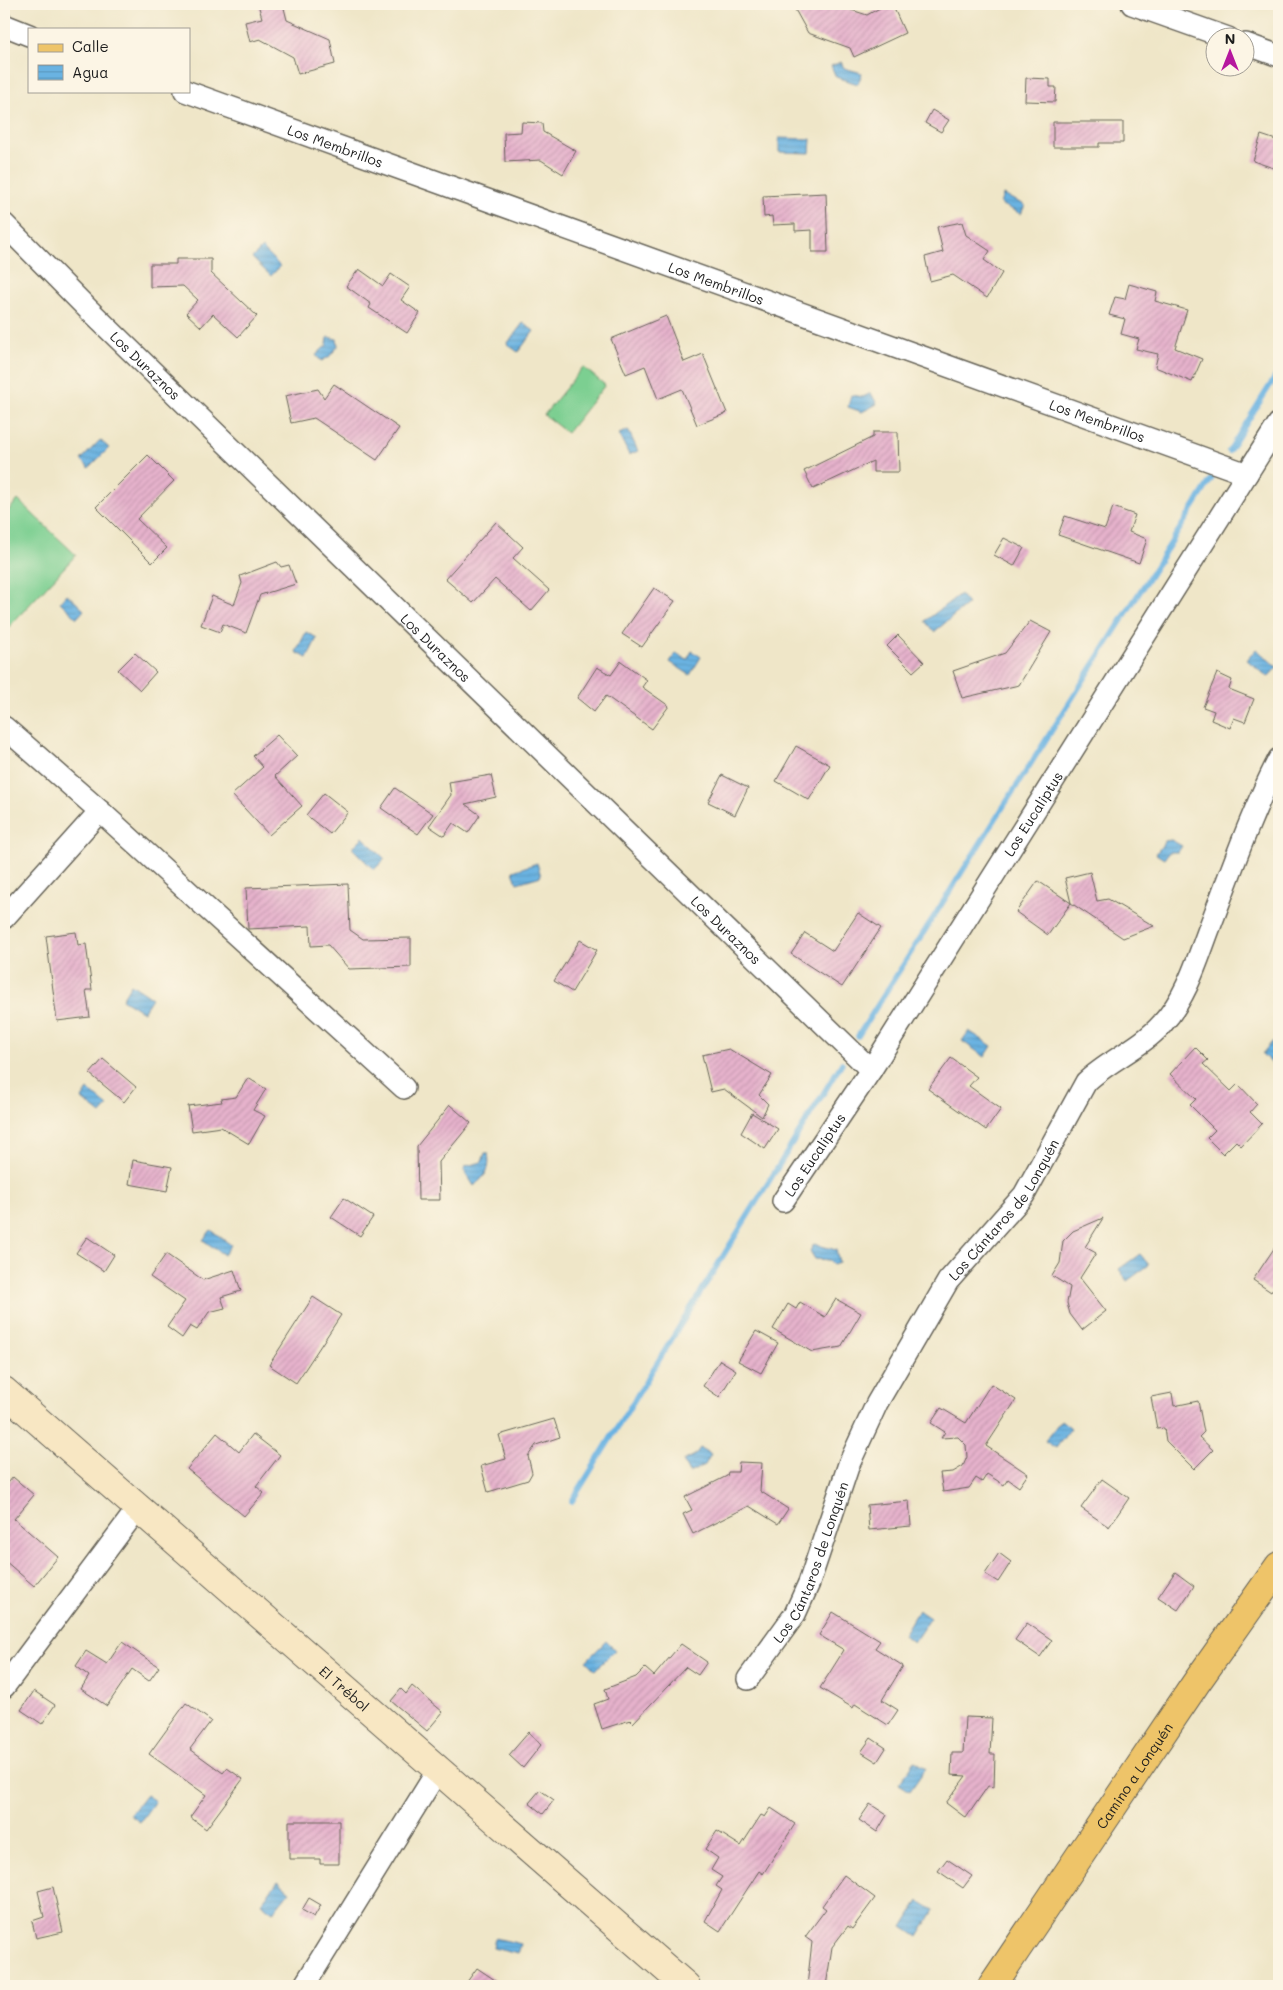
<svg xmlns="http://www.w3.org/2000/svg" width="1283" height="1990" font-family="Mali,sans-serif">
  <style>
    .pitch { fill: #7bcf91; stroke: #4c7656 }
    .water { fill: url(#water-rules); stroke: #43687f }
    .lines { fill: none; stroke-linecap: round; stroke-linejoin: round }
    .stream { stroke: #6ab3e2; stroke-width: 5.5 }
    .building { fill: url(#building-hatch) }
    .street-casing { stroke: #666358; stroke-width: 24 }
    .secondary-casing { stroke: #666358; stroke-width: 30 }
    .primary-casing { stroke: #666358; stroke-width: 30 }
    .street { stroke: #fff; stroke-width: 21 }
    .secondary { stroke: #f8e7c3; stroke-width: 28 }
    .primary { stroke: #eec469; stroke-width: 28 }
    .labels { text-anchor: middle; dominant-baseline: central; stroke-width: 5; stroke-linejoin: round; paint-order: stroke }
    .street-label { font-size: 14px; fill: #1c1c1c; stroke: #fcf5e5 }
  </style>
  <defs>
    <pattern id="water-rules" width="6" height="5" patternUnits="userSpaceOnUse" patternTransform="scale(1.25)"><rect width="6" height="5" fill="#6ab3e2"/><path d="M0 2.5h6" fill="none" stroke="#5b99c1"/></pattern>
    <pattern id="building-hatch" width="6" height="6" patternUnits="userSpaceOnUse" patternTransform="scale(1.25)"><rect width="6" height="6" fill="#e6b2cc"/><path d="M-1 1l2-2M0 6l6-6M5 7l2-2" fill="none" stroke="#c598af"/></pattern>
  </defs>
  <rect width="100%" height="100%" fill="#fcf5e5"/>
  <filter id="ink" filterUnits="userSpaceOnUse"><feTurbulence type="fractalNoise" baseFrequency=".02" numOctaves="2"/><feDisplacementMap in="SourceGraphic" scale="10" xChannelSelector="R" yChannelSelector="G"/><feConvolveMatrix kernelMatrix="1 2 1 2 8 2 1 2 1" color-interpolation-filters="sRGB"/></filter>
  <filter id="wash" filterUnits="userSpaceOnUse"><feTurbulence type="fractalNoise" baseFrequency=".0096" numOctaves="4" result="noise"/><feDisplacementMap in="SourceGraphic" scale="20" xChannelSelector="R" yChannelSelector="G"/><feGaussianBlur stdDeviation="1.12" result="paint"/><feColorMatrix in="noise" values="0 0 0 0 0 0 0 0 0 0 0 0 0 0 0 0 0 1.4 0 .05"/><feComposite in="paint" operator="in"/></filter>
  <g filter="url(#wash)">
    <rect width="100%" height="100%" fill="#efe6c8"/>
    <path class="pitch" d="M583 367 605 385 567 433 544 415Z
      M18 500 76 555 4 632V515Z"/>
    <path class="water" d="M841 62 844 68 862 73 858 84 836 77 831 66Z
      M779 138 811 139 810 153 779 152Z
      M1003 195 1025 205 1021 214 1000 204Z
      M262 248 280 266 271 276 252 258Z
      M523 323 534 331 518 352 507 344Z
      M328 337 337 339 338 346 329 357 321 361 316 355 327 345Z
      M871 393 877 404 862 412 848 407 851 395 863 397Z
      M628 430 638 451 629 455 619 434Z
      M100 440 109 448 89 468 81 460Z
      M67 594 84 610 77 618 60 602Z
      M960 594 968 604 934 632 925 621Z
      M306 632 317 638 307 658 296 652Z
      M1256 649 1277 667 1268 677 1247 660Z
      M692 651 701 657 690 675 670 662 676 653 687 660Z
      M363 837 385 859 374 870 352 848Z
      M1171 840 1182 846 1178 852H1169L1164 859 1156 854 1165 841Z
      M537 863 541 876 517 883 513 871Z
      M131 984 152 998 143 1012 122 999Z
      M969 1031 992 1046 985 1057 962 1041Z
      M1272 1042 1279 1049V1070L1262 1054Z
      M88 1090 108 1106 101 1114 82 1099Z
      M485 1153H488C491 1170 486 1175 474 1186L464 1170 466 1166 482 1162Z
      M211 1230 231 1245 224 1255 203 1240Z
      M814 1244 836 1250 839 1262 833 1264 829 1260 815 1259 810 1251Z
      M1140 1254 1149 1265 1127 1281 1119 1269Z
      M1061 1420 1071 1428 1056 1448 1045 1441Z
      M700 1448 711 1454 705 1465 689 1473 683 1461 695 1455Z
      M918 1610 930 1618 914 1642 903 1635Z
      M606 1641 615 1650 595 1670 586 1661Z
      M915 1761 926 1768 910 1791 899 1784Z
      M146 1795 155 1801 140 1822 130 1815Z
      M278 1881 290 1891 273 1912 261 1903Z
      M919 1901 934 1910 918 1937 903 1927Z
      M495 1938 521 1944 518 1954 493 1948Z"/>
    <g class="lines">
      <path class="stream" d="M1229 451 1279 371
        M858 1036 1212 478
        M572 1501 842 1063"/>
    </g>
    <g id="blocks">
      <path class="building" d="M258 4H283L287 20 330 39 335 64 298 74 293 57 260 39 250 42 245 22 262 18Z
        M792 4H833L867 15 887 4H892L905 33 854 57 850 48 808 33Z
        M1026 78 1050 79V87H1056L1055 102 1025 101Z
        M932 110 949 120 941 132 925 123Z
        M522 122 542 123 543 132 576 151 563 174 541 160 505 162 504 133 521 132Z
        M1053 122H1123V143H1099V147H1053Z
        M1261 135 1279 141V170L1253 161Z
        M826 193 828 252H812V230L795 231V224L773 225 772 216 764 217 763 196Z
        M962 222 966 235 990 251 984 260 1002 273 987 298 953 275 930 281 925 257 943 252 937 227Z
        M176 259H211V273L257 316 238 337 213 314 201 327 186 313 198 300 183 286 150 287V264H176Z
        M359 269 383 286 391 274 410 287 401 300 420 313 407 333 369 308 371 304 346 286Z
        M1129 284 1157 292 1155 301 1187 310 1175 348 1202 359 1192 382 1155 367 1158 354 1136 349 1139 339 1121 334 1125 319 1109 315 1115 297 1125 299Z
        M666 316 684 362 703 354 727 413 697 425 682 389 658 399 645 366 626 374 611 339Z
        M334 384 399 428 377 460 314 418 291 423 285 396 318 389 324 398Z
        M873 432H898L899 472H873V461L813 489 804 471 873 437Z
        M148 455 174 481 137 519 167 548 152 563 96 507Z
        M1113 507 1135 515 1129 532 1147 539 1139 563 1058 535 1065 516 1105 529Z
        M496 522 523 547 513 558 549 590 531 611 495 579 473 603 445 579Z
        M1004 538 1024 548 1014 566 994 555Z
        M277 562 281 567 289 565 296 584 260 595 246 633 223 624 220 632 201 625 212 596 234 605 242 583 240 576Z
        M654 588 675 601 642 647 622 634Z
        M1030 621 1051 632 1019 685 962 698 953 671 1005 653Z
        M898 635 924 662 913 672 887 646Z
        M135 653 156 672 140 690 118 670Z
        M621 661 647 680 642 687 669 706 652 729 606 696 594 712 577 698 597 667 611 675Z
        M1217 673 1232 680 1229 689 1254 699 1245 722 1234 718 1230 728 1211 720 1214 711 1203 707Z
        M277 735 297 756 275 776 302 806 269 835 232 795 263 767 253 756Z
        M796 746 830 765 809 800 776 781Z
        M491 775 496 797 465 804 480 815 468 833 453 823 444 836 429 826 451 795 449 782Z
        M722 775 748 788 735 815 708 802Z
        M395 788 433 814 418 834 381 808Z
        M324 793 348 812 330 834 306 815Z
        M1090 872 1097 901 1108 899 1154 926 1123 938 1071 903 1065 878Z
        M1038 881 1071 903 1048 935 1016 912Z
        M348 884 350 930 363 939 411 938V967L349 969 328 945 311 946 310 926 248 929 246 888Z
        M858 913 881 928 842 987 791 954 805 933 833 951Z
        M76 932 78 945 86 944 92 990H86L90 1017 57 1021 46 936Z
        M580 940 597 950 572 992 554 981Z
        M1195 1047 1208 1060 1203 1064 1231 1091 1238 1084 1257 1104 1250 1112 1262 1124 1241 1146 1236 1141 1223 1154 1207 1138 1215 1130 1190 1105 1196 1099 1170 1074Z
        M729 1049 772 1075 759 1095 768 1104 762 1117 724 1089 711 1092 702 1055Z
        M951 1058 977 1077 969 1086 1001 1109 986 1130 928 1089Z
        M103 1059 136 1087 124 1102 90 1074Z
        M248 1078 266 1089 253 1110 265 1116 249 1144 221 1127 192 1131 188 1106 222 1102 221 1099 236 1097Z
        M450 1105 471 1123 439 1162 440 1200H418L417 1146Z
        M752 1113 778 1129 765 1149 741 1133Z
        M133 1160 172 1167 167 1191 129 1184Z
        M344 1198 373 1217 360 1236 331 1217Z
        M1103 1218 1085 1247 1096 1253 1080 1278 1106 1311 1082 1330 1070 1314 1067 1303 1070 1287 1052 1276 1060 1263 1063 1241 1073 1231Z
        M87 1237 114 1255 104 1271 76 1253Z
        M1279 1241V1280L1271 1292 1253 1280Z
        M166 1254 203 1280 234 1270 241 1291 221 1297 225 1308 209 1312 197 1330 190 1326 182 1338 167 1327 185 1301 150 1277Z
        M313 1297 341 1315 296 1383 269 1365Z
        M836 1299 861 1313 841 1347 812 1352 773 1329 788 1304 796 1309 800 1302 825 1317Z
        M756 1331 778 1343 761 1373 738 1361Z
        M720 1360 736 1370 719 1397 703 1386Z
        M991 1384 1016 1400 986 1446 1028 1474 1019 1487 1008 1479 1004 1485 987 1474 982 1482 976 1478 969 1488 943 1492 940 1473 953 1472 963 1466 967 1457 966 1445 958 1437 941 1438 945 1432 931 1423 941 1408 966 1423Z
        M1172 1393 1174 1406 1198 1401 1204 1432 1199 1437 1213 1450 1194 1469 1166 1441 1164 1428 1157 1429 1151 1397Z
        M554 1419 560 1437 536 1445 528 1456 532 1473 528 1480 488 1492 481 1466 506 1459 499 1435Z
        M217 1433 239 1452 253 1434 280 1455 256 1486 264 1493 244 1516 187 1469Z
        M739 1462 762 1463 760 1491 788 1509 778 1524 749 1506 693 1534 683 1514 692 1510 685 1497 727 1476 728 1472H738Z
        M13 1477 34 1495 14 1519 58 1557 34 1586 4 1560V1488Z
        M1102 1479 1129 1498 1109 1527 1081 1508Z
        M909 1501 911 1526 869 1530 867 1505Z
        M999 1553 1011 1562 998 1582 985 1574Z
        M1175 1572 1194 1586 1178 1610 1158 1597Z
        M833 1612 880 1641 875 1648 903 1666 882 1700 898 1710 888 1725 855 1704 853 1708 820 1688 844 1650 819 1635Z
        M1027 1623 1052 1640 1040 1657 1015 1640Z
        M122 1642 159 1667 149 1681 132 1669 107 1706 81 1689 89 1676 76 1666 86 1651 107 1664Z
        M681 1644 707 1662 698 1675 686 1667 633 1723 630 1720 602 1729 594 1704 608 1699 605 1689 636 1677 645 1668 654 1676Z
        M412 1686 443 1712 427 1731 391 1701 401 1689 406 1694Z
        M34 1691 55 1705 42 1724 21 1710Z
        M186 1703 211 1721 190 1749 223 1773 227 1768 243 1779 206 1829 190 1817 206 1795 149 1754Z
        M965 1717 992 1718 990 1754H995L994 1787 988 1786 966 1818 946 1803 966 1776 951 1775 952 1753H963Z
        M529 1732 541 1745 523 1768 509 1755Z
        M871 1738 886 1748 877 1762 861 1752Z
        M540 1790 554 1800 543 1814 529 1803Z
        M870 1804 887 1815 877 1832 859 1820Z
        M771 1808 795 1824 763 1874 759 1871 720 1931 705 1921 722 1890 716 1886 722 1877 711 1870 718 1858 705 1849 717 1831 741 1846 761 1815 765 1817Z
        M289 1821H339V1864H320V1859H289Z
        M947 1859 972 1876 963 1888 938 1871Z
        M844 1875 875 1898 852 1929 848 1926 832 1947 826 1986H807L812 1942 805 1937 826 1909 822 1906Z
        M53 1887 63 1932 36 1938 32 1921 44 1917 38 1891Z
        M309 1898 321 1905 314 1917 302 1910Z
        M477 1968 504 1986H464Z"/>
    </g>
  </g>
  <g filter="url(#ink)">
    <use href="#blocks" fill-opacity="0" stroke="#666358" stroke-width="1"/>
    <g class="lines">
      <g class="street-casing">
        <g id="street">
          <path d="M1132 4 1228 38"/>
          <path d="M4 25 29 35"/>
          <path d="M1246 44 1279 56"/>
          <path id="s1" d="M185 91 1247 474"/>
          <path id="s2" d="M4 224 88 309 871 1070"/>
          <path d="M4 727 100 811 404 1088"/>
          <path d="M4 918 100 811"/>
          <path id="s3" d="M783 1201 871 1070 1279 423"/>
          <path id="s4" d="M748 1679 795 1614 809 1583 849 1464 877 1403 948 1281 1024 1195 1086 1082C1109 1060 1141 1048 1162 1024 1186 998 1197 961 1209 929 1231 872 1251 813 1279 759"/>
          <path d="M4 1687 138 1508"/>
          <path d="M304 1986 438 1770"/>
        </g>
      </g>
      <g class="secondary-casing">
        <g id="secondary">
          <path id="s5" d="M4 1391 686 1986"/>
        </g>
      </g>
      <g class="primary-casing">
        <g id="primary">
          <path id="s6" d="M992 1986 1196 1683 1279 1566"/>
        </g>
      </g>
      <use href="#street" class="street"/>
      <use href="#secondary" class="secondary"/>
      <use href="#primary" class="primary"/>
    </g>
  </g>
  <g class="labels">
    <g class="street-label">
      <text stroke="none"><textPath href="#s1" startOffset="160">Los Membrillos</textPath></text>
      <text stroke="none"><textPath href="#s1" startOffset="565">Los Membrillos</textPath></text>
      <text stroke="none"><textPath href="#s2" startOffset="200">Los Duraznos</textPath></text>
      <text stroke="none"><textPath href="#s1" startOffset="970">Los Membrillos</textPath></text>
      <text stroke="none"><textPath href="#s2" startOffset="605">Los Duraznos</textPath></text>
      <text stroke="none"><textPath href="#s3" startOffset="461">Los Eucaliptus</textPath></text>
      <text stroke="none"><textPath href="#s2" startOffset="1010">Los Duraznos</textPath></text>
      <text stroke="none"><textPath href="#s3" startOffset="56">Los Eucaliptus</textPath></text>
      <text stroke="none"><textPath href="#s4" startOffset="539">Los Cántaros de Lonquén</textPath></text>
      <text stroke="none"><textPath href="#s4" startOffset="134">Los Cántaros de Lonquén</textPath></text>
      <text stroke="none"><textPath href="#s5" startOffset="452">El Trébol</textPath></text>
      <text stroke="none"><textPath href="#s6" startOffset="254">Camino a Lonquén</textPath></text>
    </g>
  </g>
  <rect width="1283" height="1990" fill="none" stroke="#fcf5e5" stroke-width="20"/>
  <rect x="28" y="28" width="162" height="65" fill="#fcf5e5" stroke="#a29e95"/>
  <rect x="38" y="44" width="25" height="8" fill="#eec469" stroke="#a29e95"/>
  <text x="72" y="52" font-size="15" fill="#1c1c1c">Calle</text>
  <rect x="38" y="65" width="25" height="15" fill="url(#water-rules)" stroke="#a29e95"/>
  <text x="72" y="78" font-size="15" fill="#1c1c1c">Agua</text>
  <g transform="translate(1230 52)"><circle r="24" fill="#fcf5e5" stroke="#a29e95"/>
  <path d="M0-4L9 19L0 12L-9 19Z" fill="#b5179e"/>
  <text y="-8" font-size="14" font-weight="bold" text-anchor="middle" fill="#1c1c1c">N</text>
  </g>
</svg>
